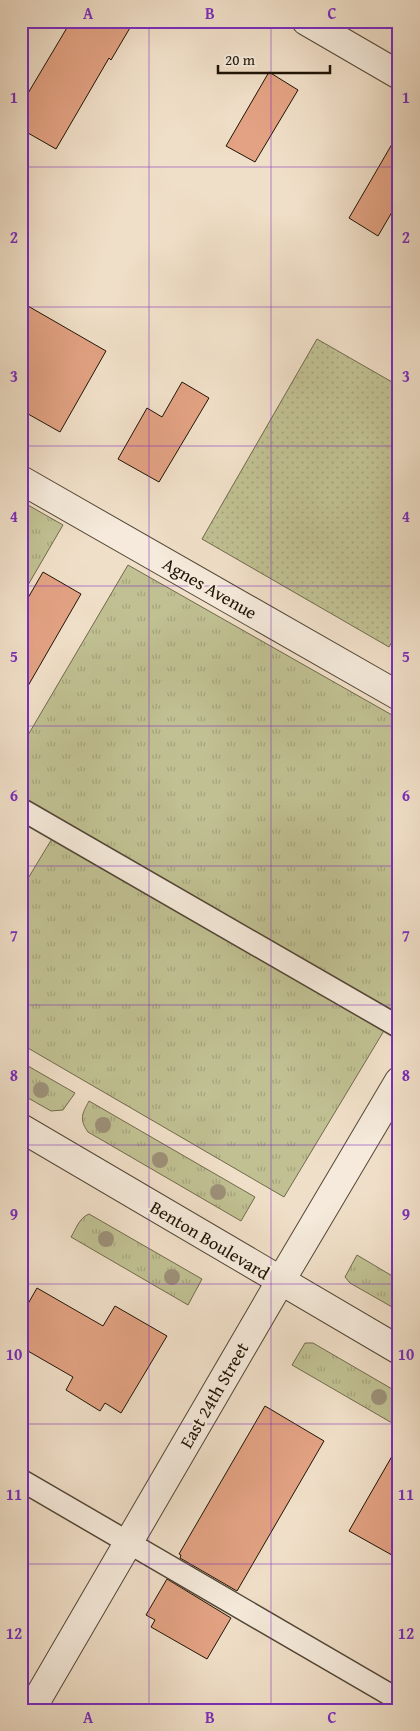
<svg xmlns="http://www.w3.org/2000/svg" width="420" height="1731" font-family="'Gentium Book Plus',serif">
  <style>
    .grass { fill: url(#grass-tufts); stroke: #706a4c }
    .garden { fill: url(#garden-dots); stroke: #706a4c }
    .building { fill: #e2a283; stroke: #1f1405 }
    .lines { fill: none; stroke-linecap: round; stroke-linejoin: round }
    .service-casing { stroke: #534736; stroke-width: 24 }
    .minor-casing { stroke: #534736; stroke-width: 30 }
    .tertiary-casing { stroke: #534736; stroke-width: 30 }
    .service { stroke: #f5eadb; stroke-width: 21 }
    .minor { stroke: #f5eadb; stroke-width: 28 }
    .tertiary { stroke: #f5eadb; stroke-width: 28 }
    .tree { fill: #9c9078 }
    .grid { fill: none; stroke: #7b2cbf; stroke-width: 1; stroke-opacity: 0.55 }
    .labels { text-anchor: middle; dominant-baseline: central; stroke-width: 4.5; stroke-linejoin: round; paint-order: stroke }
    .street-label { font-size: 18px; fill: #1f1405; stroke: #f5eadb }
    .neatline { fill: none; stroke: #7b2cbf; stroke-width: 2 }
    .grid-label { font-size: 16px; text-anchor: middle; font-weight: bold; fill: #7b2cbf }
  </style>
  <defs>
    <pattern id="grass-tufts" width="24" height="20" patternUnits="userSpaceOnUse" patternTransform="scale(1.25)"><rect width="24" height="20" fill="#c0c092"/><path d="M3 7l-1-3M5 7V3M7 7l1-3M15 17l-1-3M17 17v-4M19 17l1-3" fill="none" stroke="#a5a47c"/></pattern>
    <pattern id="garden-dots" width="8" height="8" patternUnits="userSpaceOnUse" patternTransform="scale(1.25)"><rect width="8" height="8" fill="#c0c092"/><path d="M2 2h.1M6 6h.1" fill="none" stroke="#a5a47c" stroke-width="1.8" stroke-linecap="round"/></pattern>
  </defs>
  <rect width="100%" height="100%" fill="#f0dfc8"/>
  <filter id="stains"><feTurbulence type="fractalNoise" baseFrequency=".004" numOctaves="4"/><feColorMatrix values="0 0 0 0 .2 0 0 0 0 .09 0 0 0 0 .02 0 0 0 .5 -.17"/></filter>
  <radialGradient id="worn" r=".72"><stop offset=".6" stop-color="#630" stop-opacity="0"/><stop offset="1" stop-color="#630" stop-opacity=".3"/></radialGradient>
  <path class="grass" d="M21 501 63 525 21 597Z
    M128 565 399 719V1017L21 799V747Z
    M53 837 385 1029 284 1197 21 1044V890Z
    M21 1062 75 1093 63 1110 51 1111 21 1094Z
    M89 1101 255 1197 241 1221 88 1132C79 1119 82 1114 89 1101Z
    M89 1214 202 1279 188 1305 71 1237C76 1229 79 1218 89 1214Z
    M357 1255 399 1280V1311L350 1283 345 1277Z
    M305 1343H313L399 1393V1427L292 1365Z"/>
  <path class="garden" d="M317 339 399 386V630L389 647 202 539Z"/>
  <path class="building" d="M71 21H134L111 60 109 58 56 149 21 129V105Z
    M269 72 298 90 255 162 226 146Z
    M399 132V200L378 236 349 218Z
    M21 302 106 351 60 432 21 410Z
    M182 382 209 398 159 482 118 459 147 408 162 417Z
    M43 572 81 594 21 698V610Z
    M37 1288 103 1326 115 1306 167 1336 121 1413 105 1403 100 1411 66 1390 73 1377 21 1347V1316Z
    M265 1406 324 1441 237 1591 180 1558 181 1555 179 1554Z
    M399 1444V1559L349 1531Z
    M167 1579 231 1618 207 1659 151 1627 155 1620 146 1615Z"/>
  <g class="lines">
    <g class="service-casing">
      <path id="service" d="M21 809 399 1027
        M21 1480 399 1700"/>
    </g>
    <g class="minor-casing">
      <path id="minor" d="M306 21 399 75
        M21 480 399 696
        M31 1710 280 1282 399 1081"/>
    </g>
    <g class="tertiary-casing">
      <path id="tertiary" d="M21 1128 399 1350"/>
    </g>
    <use href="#service" class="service"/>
    <use href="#minor" class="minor"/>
    <use href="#tertiary" class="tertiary"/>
  </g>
  <g class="tree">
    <circle cx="41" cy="1090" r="8"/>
    <circle cx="103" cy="1125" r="8"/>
    <circle cx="160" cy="1160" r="8"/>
    <circle cx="218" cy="1192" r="8"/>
    <circle cx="106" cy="1239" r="8"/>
    <circle cx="172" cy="1277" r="8"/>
    <circle cx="379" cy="1397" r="8"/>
  </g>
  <path class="grid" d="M149 21V1710M271 21V1710M21 167H399M21 307H399M21 446H399M21 586H399M21 726H399M21 866H399M21 1005H399M21 1145H399M21 1284H399M21 1424H399M21 1564H399"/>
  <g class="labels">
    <g class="street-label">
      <text transform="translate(210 588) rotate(30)">Agnes Avenue</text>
      <text transform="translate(210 1240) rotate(31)">Benton Boulevard</text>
      <text transform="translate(214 1395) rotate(-60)">East 24th Street</text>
    </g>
  </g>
  <rect width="420" height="1731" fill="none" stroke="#f0dfc8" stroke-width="55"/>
  <path d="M218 65v8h112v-8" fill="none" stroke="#1f1405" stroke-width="2.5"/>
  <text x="225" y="65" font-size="15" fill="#1f1405" stroke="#f5eadb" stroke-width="4" paint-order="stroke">20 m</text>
  <rect x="28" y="28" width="364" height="1676" class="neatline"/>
  <g class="grid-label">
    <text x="88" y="19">A</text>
    <text x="210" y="19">B</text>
    <text x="332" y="19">C</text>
    <text x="14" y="103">1</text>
    <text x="406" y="103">1</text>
    <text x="14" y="243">2</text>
    <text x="406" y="243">2</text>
    <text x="14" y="382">3</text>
    <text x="406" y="382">3</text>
    <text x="14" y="522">4</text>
    <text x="406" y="522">4</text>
    <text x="14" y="662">5</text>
    <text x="406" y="662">5</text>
    <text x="14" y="801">6</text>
    <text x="406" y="801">6</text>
    <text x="14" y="941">7</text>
    <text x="406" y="941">7</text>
    <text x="14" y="1081">8</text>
    <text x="406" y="1081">8</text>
    <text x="14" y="1220">9</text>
    <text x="406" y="1220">9</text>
    <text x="14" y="1360">10</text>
    <text x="406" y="1360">10</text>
    <text x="14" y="1500">11</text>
    <text x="406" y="1500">11</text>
    <text x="14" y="1639">12</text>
    <text x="406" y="1639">12</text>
    <text x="88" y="1723">A</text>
    <text x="210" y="1723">B</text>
    <text x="332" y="1723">C</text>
  </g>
  <rect width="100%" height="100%" filter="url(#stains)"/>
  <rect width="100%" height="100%" fill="url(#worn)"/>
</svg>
